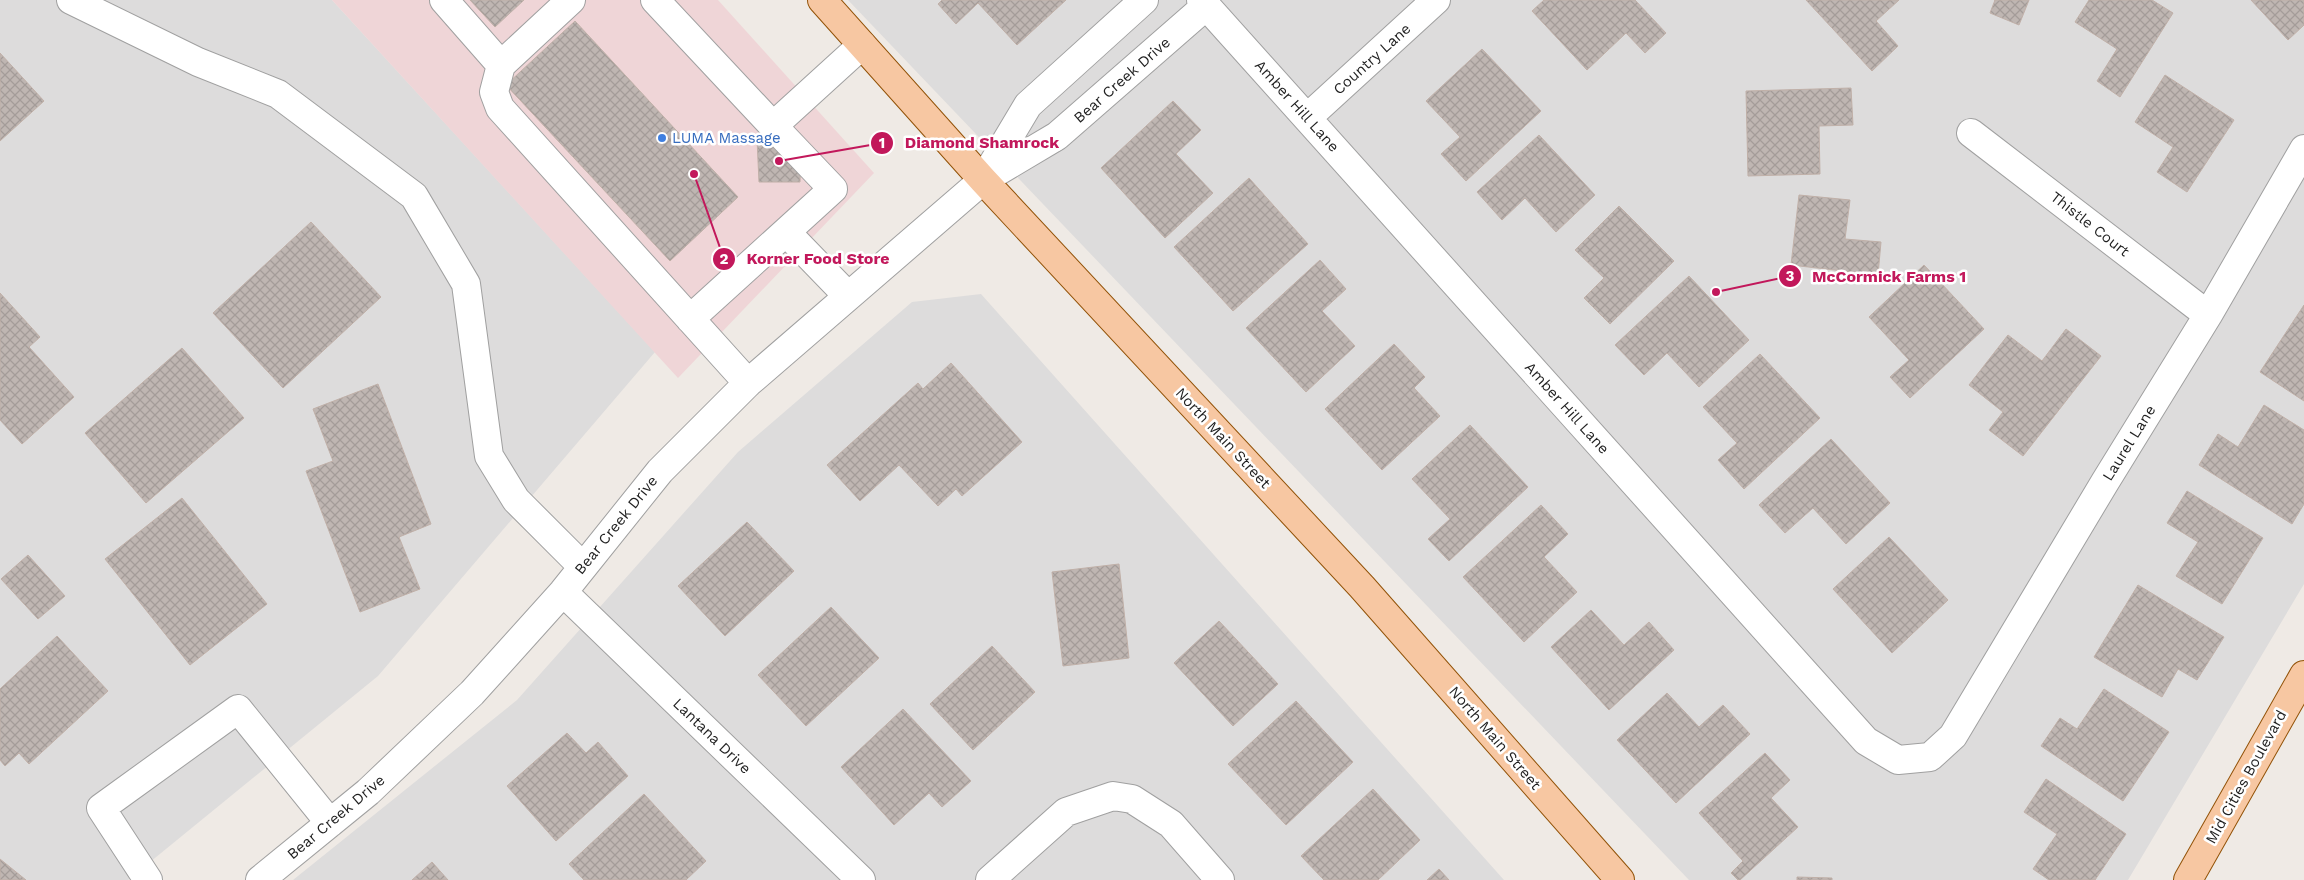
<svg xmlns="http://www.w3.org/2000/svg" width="2304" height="880" font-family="'Work Sans',sans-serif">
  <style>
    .residential { fill: #dddcdc }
    .commercial { fill: #efd5d7 }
    .building { fill: url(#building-cross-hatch); stroke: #c0b0a8 }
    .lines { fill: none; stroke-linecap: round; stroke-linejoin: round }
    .minor-casing { stroke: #a0a0a0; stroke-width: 30 }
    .major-casing { stroke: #925207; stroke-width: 30 }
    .minor { stroke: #fff; stroke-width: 28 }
    .major { stroke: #f7c7a2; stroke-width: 28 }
    .shop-dot { fill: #3f7fe0; stroke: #fff; stroke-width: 2 }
    .labels { text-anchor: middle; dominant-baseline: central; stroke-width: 5; stroke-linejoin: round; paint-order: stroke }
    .street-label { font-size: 15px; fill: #1f1f1f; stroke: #fff }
    .shop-label { font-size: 15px; fill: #366cbe; stroke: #fff; text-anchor: start }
    .leader { fill: none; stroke: #c2185b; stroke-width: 2 }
    .callout-dot { fill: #c2185b; stroke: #fff; stroke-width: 2 }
    .mark-label { font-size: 15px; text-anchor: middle; font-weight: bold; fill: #fff }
    .callout-label { font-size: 16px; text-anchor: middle; font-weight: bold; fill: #c2185b; stroke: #fff; stroke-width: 5; stroke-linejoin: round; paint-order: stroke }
  </style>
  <defs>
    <pattern id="building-cross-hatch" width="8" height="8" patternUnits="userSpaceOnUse" patternTransform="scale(1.25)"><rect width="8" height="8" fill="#bfb6b2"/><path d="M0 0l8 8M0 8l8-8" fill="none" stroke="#a49c99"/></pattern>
  </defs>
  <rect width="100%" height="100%" fill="#efeae5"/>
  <path class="residential" d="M0 0H332L655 352 378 676 128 880H0Z
    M848 0H2304V584L2128 880H1689Z
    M981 294 1504 880H293L517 700 738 452 912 302Z"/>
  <path class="commercial" d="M332 0H718L874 173 678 378Z"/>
  <path class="building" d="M470 0H524L495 27Z
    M942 0H1066L1017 45 978 3 956 24 938 4Z
    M1544 0H1635L1666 33 1645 53 1626 33 1587 70 1532 11Z
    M1806 0H1899L1876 21 1898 46 1872 71Z
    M1995 0H1994H2029L2019 25 1990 13Z
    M2089 0H2152L2173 13 2120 97 2097 81 2117 49 2075 22Z
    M2251 0H2304V25L2288 40Z
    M575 21 738 197 670 261 506 85Z
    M1482 49 1541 111 1466 181 1441 154 1460 137 1426 101Z
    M0 53 44 101 0 141Z
    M2165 75 2234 120 2187 192 2157 172 2173 147 2135 122Z
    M1851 88 1853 125 1819 126 1820 174 1748 176 1746 91Z
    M1173 101 1201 130 1176 154 1213 193 1165 238 1101 168Z
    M1539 135 1595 195 1556 232 1525 198 1502 220 1477 192Z
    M801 138 800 182H759L757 139Z
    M1249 178 1308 244 1233 311 1174 247Z
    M1799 195 1850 200 1845 239 1881 242 1878 275 1791 265Z
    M1619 206 1674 261 1610 324 1584 298 1604 278 1575 250Z
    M311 222 381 297 283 388 213 313Z
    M1320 260 1346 289 1322 311 1355 346 1306 392 1246 328Z
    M1924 265 1984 329 1910 398 1890 377 1909 360 1869 317Z
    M1689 276 1749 340 1699 387 1667 353 1644 375 1615 345Z
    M0 293 40 337 29 347 74 397 22 444 0 420Z
    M2304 305V401L2260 372Z
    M2066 329 2101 356 2023 456 1989 430 2003 412 1969 385 2008 335 2042 361Z
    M1394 344 1425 377 1414 388 1440 416 1382 470 1325 409Z
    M182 348 244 418 146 503 85 433Z
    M1760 354 1820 418 1744 489 1718 460 1737 443 1703 407Z
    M951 363 1022 442 962 496 956 489 938 506 899 465 860 501 827 465 918 383 923 389Z
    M378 384 431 524 399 537 420 589 360 612 306 471 333 461 313 409Z
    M2264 405 2304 430V504L2292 524 2199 465 2218 434 2238 447Z
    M1470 425 1528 487 1449 561 1428 539 1450 519 1412 479Z
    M1831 439 1890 503 1846 544 1813 508 1785 533 1759 505Z
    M2187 491 2263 538 2222 604 2176 576 2198 542 2167 523Z
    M182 498 267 604 190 665 105 559Z
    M1541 505 1568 534 1544 557 1577 592 1524 642 1463 577Z
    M747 522 794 571 725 636 678 586Z
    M1889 537 1948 600 1892 653 1833 589Z
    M28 555 65 596 38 619 1 579Z
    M1119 564 1129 658 1063 666 1052 572Z
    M2138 585 2224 637 2197 680 2178 669 2162 697 2094 657Z
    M831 607 879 658 806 726 758 675Z
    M1591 610 1624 645 1649 622 1674 650 1609 710 1551 647Z
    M1219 621 1278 684 1233 726 1174 663Z
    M57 636 108 691 29 764 19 753 5 766 0 760V689Z
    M992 646 1035 692 973 750 930 704Z
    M2104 689 2169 732 2123 801 2041 746 2060 718 2077 729Z
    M1667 693 1699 727 1723 705 1750 734 1676 803 1617 740Z
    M1296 701 1353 762 1286 825 1228 764Z
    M903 709 971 781 942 807 929 793 894 825 841 767Z
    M567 733 586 753 598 742 628 776 556 841 507 786Z
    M1765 753 1790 780 1771 798 1798 827 1740 880H1738L1731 873 1743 861 1699 813Z
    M2046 779 2126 834 2095 880H2049L2033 869 2057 834 2024 812Z
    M1373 789 1420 840 1378 880H1324L1301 856Z
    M644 794 706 861 686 880H584L569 864Z
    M0 859 26 880H0Z
    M432 862 448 880H412Z
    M1439 869 1449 880H1427Z
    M1797 877 1832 878V880H1797Z"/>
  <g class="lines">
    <g class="minor-casing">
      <path id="minor" d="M71 0 198 62 278 94 414 196 466 284 489 456 516 500 583 567
        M444 0 501 65 494 92 500 108 748 383
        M655 0 773 126
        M1201 0 1866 741 1898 760 1930 757 1953 736 2105 482 2208 315 2304 149
        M501 65 571 0
        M1307 118 1436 0
        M1971 133 2208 315
        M985 177 1028 105 1144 0
        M786 232 848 296
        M690 319 833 189 773 126 862 45
        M563 592 861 880
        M148 880 101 808 238 709 330 823
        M260 880 368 792 472 693 563 592 660 471 748 383 983 180 1057 136 1206 6
        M990 880 1066 812 1113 796 1132 799 1171 824 1220 880"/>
    </g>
    <g class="major-casing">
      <path id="major" d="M822 0 983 180 1362 587 1620 880
        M2188 880 2304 675"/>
    </g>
    <use href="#minor" class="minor"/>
    <use href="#major" class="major"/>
  </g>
  <circle class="shop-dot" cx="662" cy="138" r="5"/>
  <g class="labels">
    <g class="street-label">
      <text transform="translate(1372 59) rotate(-42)">Country Lane</text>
      <text transform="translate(1122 80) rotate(-41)">Bear Creek Drive</text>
      <text transform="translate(1297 106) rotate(48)">Amber Hill Lane</text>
      <text transform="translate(2090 224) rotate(38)">Thistle Court</text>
      <text transform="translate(1567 408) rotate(48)">Amber Hill Lane</text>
      <text transform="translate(1223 438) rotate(47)">North Main Street</text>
      <text transform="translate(2129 443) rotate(-58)">Laurel Lane</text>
      <text transform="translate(616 525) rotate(-51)">Bear Creek Drive</text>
      <text transform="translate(712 736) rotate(44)">Lantana Drive</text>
      <text transform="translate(1495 738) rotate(49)">North Main Street</text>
      <text transform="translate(2246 777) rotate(-61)">Mid Cities Boulevard</text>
      <text transform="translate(336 817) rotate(-40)">Bear Creek Drive</text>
    </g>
    <g class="shop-label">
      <text x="672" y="138">LUMA Massage</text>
    </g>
  </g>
  <path class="leader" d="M779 161L882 143M694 174L724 259M1716 292L1790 276"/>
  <g class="callout-dot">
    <circle cx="779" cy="161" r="5"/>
    <circle cx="694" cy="174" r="5"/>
    <circle cx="1716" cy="292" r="5"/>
    <circle cx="882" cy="143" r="12"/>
    <circle cx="724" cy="259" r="12"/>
    <circle cx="1790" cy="276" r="12"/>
  </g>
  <g class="mark-label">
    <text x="882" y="148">1</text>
    <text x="724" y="264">2</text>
    <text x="1790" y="281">3</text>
  </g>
  <g class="callout-label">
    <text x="982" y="148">Diamond Shamrock</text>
    <text x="818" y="264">Korner Food Store</text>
    <text x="1889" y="282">McCormick Farms 1</text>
  </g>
</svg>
